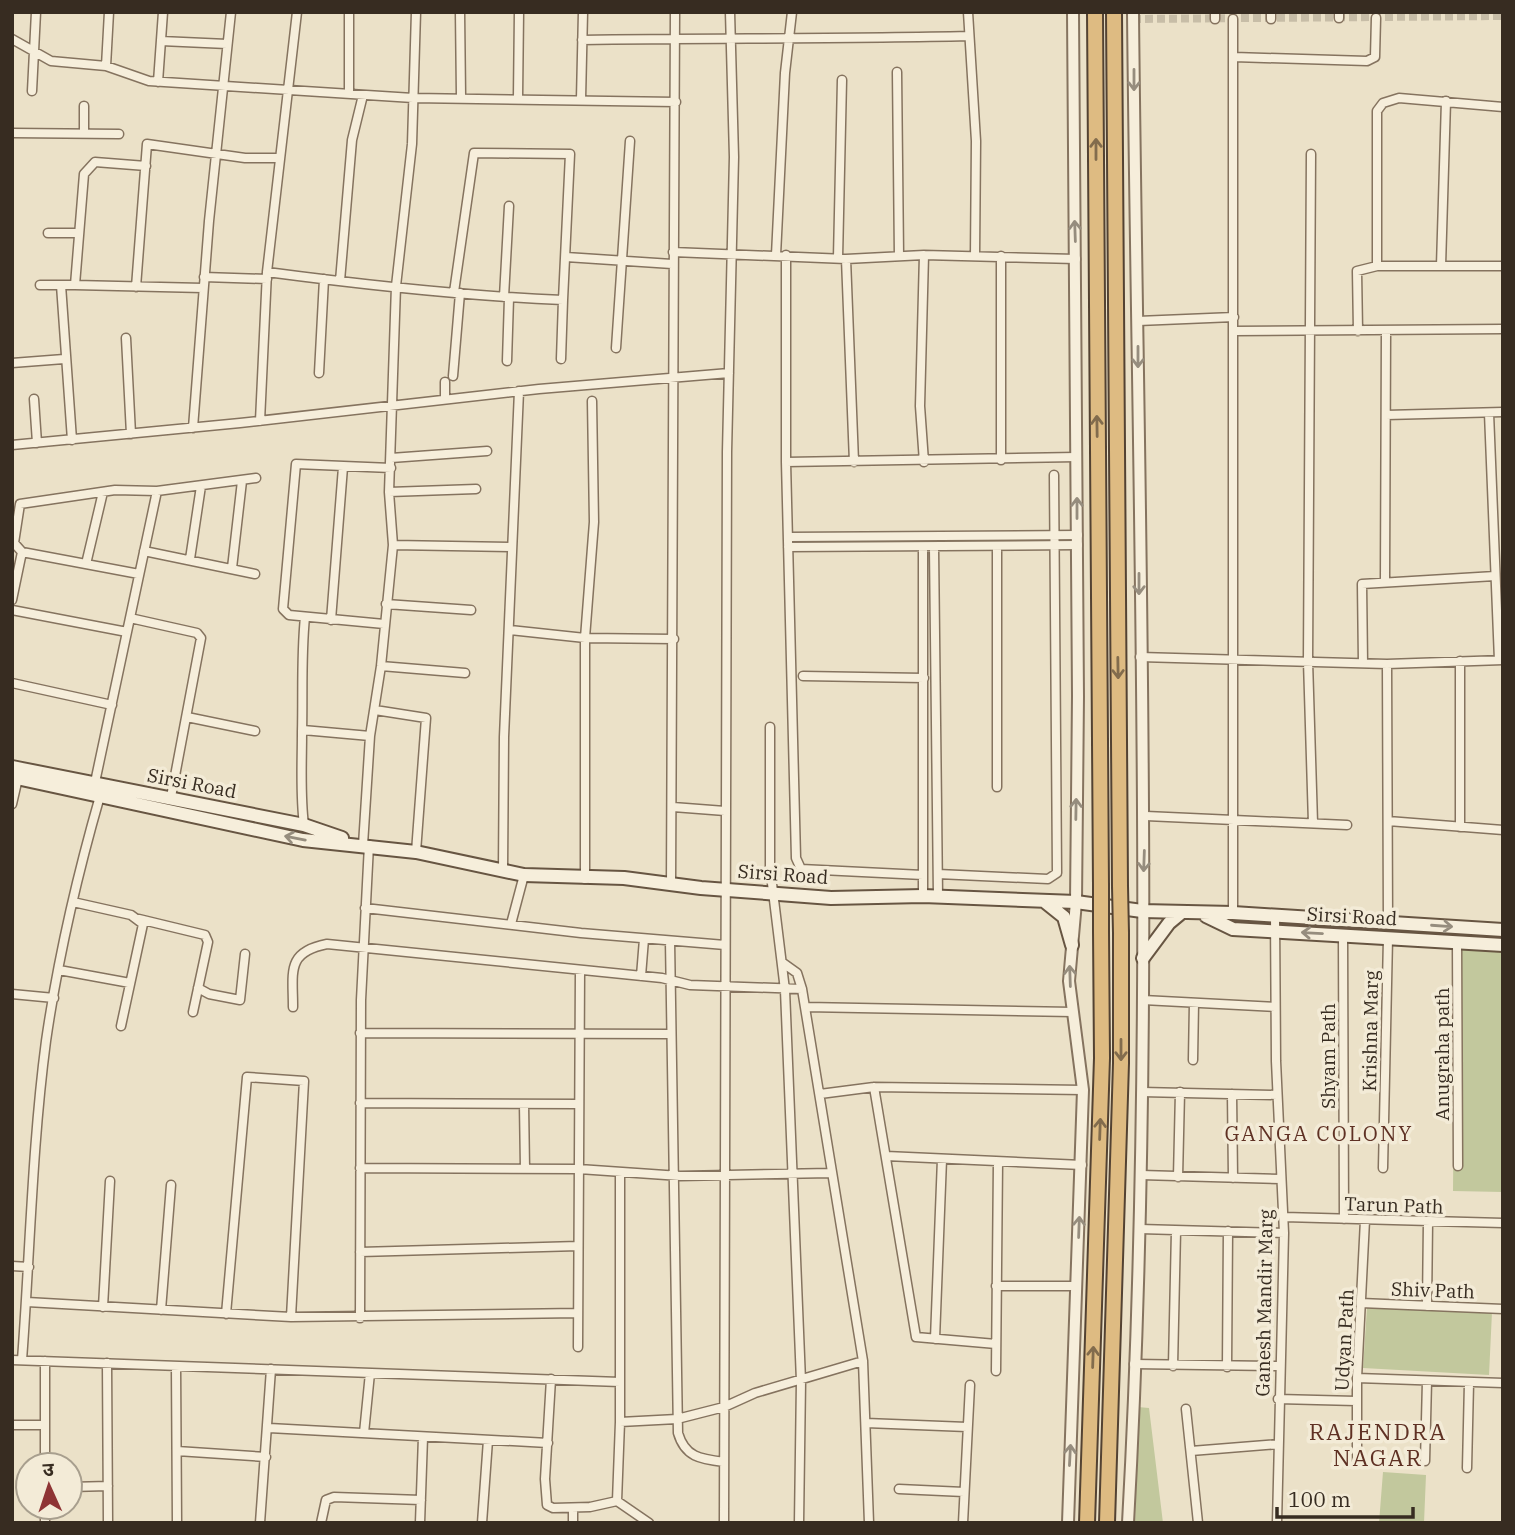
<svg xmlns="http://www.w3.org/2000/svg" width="1515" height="1535" font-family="'IBM Plex Serif','Noto Sans Devanagari',serif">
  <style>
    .green { fill: #c2c89d }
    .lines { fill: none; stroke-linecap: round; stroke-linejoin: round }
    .minor-tunnel { stroke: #c7bda7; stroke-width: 8; stroke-dasharray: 8 4; stroke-linecap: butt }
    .minor-casing { stroke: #85735f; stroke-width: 11 }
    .tertiary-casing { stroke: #85735f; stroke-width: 14 }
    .secondary-casing { stroke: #675542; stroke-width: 16 }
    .trunk-casing { stroke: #534232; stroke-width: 18 }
    .minor { stroke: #f6eedb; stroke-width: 8 }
    .tertiary { stroke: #f6eedb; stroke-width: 10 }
    .secondary { stroke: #f6eedb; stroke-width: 12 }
    .trunk { stroke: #debb82; stroke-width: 14 }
    .trunk-bridge-casing { stroke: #534232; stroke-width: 18; stroke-linecap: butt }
    .trunk-bridge { stroke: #debb82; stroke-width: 14 }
    .oneway { stroke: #968d7e }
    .oneway2 { stroke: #826c4d }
    .labels { text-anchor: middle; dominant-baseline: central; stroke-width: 7; stroke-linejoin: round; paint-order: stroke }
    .street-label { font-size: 19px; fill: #372c21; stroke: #f3ebd7 }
    .neighbourhood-label { font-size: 21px; letter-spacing: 2px; fill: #5f3124; stroke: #f3ebd7 }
    .quarter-label { font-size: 23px; letter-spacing: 2px; fill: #5f3124; stroke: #f3ebd7 }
  </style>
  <rect width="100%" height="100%" fill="#ebe1c8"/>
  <path class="green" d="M1455 948 1503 951V1192L1453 1191Z
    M1367 1308 1492 1312 1489 1375 1363 1368Z
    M1138 1407 1149 1408 1163 1523H1135Z
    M1383 1472 1426 1475 1424 1523H1379Z"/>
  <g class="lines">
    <path class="minor-tunnel" d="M1133 19 1503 16"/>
    <g class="minor-casing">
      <path id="minor" d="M460 12 461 96
        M968 12 976 141 975 256
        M1215 12V19
        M1271 12V19
        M1339 12V18
        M1233 19V913
        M12 39 51 61 106 66 149 81 413 98 676 102
        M582 40C711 38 840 39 969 36
        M161 41 227 44
        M1234 57 1367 61 1375 57 1376 18
        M106 66 109 12
        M897 72 899 256
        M158 82 163 12
        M32 91 36 12
        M349 94V12
        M518 97 519 12
        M581 99 583 12
        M12 133 119 134
        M84 133V106
        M1311 154 1308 661 1313 823
        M146 166 95 162 84 174 75 285 203 288
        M48 233H79
        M673 252 846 259 924 255 1076 259
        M776 255 785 73 792 12
        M786 255V462L796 858 801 869 923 875
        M924 255 920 406 924 462
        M566 257 672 264
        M838 258 842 80
        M846 259 854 462
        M1377 266V111L1383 103 1399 98 1503 107
        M1441 266 1446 101
        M267 272C365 285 464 296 563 300L570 154 474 153 454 292
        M204 277 267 279
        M340 281 352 140 363 95
        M40 285H61
        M136 287 147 144 245 158H280
        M504 297 509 206
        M1138 321 1234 317
        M1234 331 1503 329
        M1358 331 1357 271 1377 266H1503
        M126 338 131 434
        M616 348 630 141
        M561 359 563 300
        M507 361 509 298
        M12 363 64 359
        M319 373 324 279
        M453 376 460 293
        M445 382V398
        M34 399 37 443
        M1489 413 1499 660
        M1386 415 1503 412
        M260 421 267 272 297 12
        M193 428 209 221 231 12
        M72 440 61 285H75
        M12 445 240 423 539 389 729 373
        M391 458 487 451
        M1001 460V256
        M786 462 1077 457
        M389 492 476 489
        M788 537 1078 535
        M393 545 512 547
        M788 547 1078 545
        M923 548V896
        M934 548 938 896
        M144 551 255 574
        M22 552 14 543 20 504 115 490 157 491 256 478
        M190 559 201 486
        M86 564 103 492
        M232 568 242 481
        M1385 581 1386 331
        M12 600 22 552 139 574
        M386 604 471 610
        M12 610 127 632
        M130 618 197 633 201 638 171 797
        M331 620 343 467
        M384 624 289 615 283 609 296 464 391 468
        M510 630 585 638 674 639
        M1140 657 1387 664 1503 660
        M1460 661V827
        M1363 663 1362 584 1495 576
        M1387 664 1388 922
        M381 666 465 673
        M803 676 924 678
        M12 683 112 705
        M375 710 426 718 416 852
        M187 717 255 731
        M770 727V867L785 990 801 1381 799 1523
        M303 730 370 736
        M94 787 157 491
        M997 787V547
        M12 804 18 778
        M673 807 725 811
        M1146 816 1347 825
        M1388 821 1503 830
        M304 825C300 794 302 764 302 732 303 694 301 656 305 617
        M363 845 370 736 381 666 393 545 389 492 396 286 412 144 416 12
        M503 870 504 737 519 391
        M938 874 1048 879 1057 873 1054 475
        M585 879V638L594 522 592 401
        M671 885 675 12
        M73 902 131 915 143 924 121 1026
        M365 908 581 933 725 945
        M1275 916 1276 1061 1284 1233 1277 1523
        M139 919 205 935 208 942 193 1012
        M511 924 524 875
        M1343 935 1344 1219
        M670 941 678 1433C685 1457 700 1459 724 1462
        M1457 942 1458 1166
        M783 963 797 973 802 989 863 1361 869 1523
        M59 970 130 983
        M641 976 644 939
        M198 988 209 994 240 1000 245 954
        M12 994 54 998
        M1143 1000 1275 1007
        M293 1007C293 972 286 952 327 944L662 978 690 985 802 989
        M806 1007 1073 1012
        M360 1033 671 1034
        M1193 1060 1194 1003
        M874 1087 916 1337 996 1344
        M1142 1092 1277 1095
        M820 1094 874 1087 1083 1090
        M1232 1094 1233 1178
        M360 1103 579 1104
        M524 1104 525 1169
        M886 1156 1082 1165
        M360 1168 579 1169 680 1176 831 1173
        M1383 1168 1388 938
        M1141 1175 1280 1179
        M1178 1177 1180 1092
        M1284 1217 1503 1223
        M1140 1229 1284 1233
        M360 1252 578 1246
        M12 1266 29 1267
        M996 1286H1077
        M27 1302 291 1317 578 1313
        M1361 1303 1503 1309
        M1427 1306 1428 1222
        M103 1307 110 1181
        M161 1310 171 1185
        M226 1314 247 1077 304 1081 291 1317
        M360 1318 361 1000 369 845
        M935 1339 942 1159
        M578 1347 580 971
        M12 1360 620 1382
        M22 1360C30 1254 32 1147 46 1041 58 958 77 876 100 796
        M45 1361V1465
        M107 1363 108 1523
        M1134 1364 1279 1366
        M176 1366 177 1523
        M1173 1366 1176 1231
        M1227 1367 1228 1231
        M996 1371 998 1162
        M1357 1378 1503 1383
        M551 1379 545 1479 547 1505 553 1508 590 1507 617 1501
        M1278 1399 1356 1401
        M1186 1409 1198 1523
        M620 1422 677 1419 724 1407 755 1393 863 1361
        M866 1423 967 1427
        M12 1425H44
        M269 1428 548 1443
        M364 1433 370 1373
        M177 1451 266 1457
        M1191 1451 1278 1444
        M1357 1461V1378L1365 1220
        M1425 1461 1427 1381
        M1467 1468 1469 1383
        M70 1487 108 1486
        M899 1489 964 1492
        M617 1501 620 1422V1174
        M617 1501 649 1523
        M45 1523V1507
        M260 1523 271 1369
        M321 1523 326 1500 334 1497 421 1500
        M420 1523 423 1437
        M482 1523 488 1440
        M573 1523V1508
        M724 1523 727 452 734 157 730 12
        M963 1523 970 1385"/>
    </g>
    <g class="tertiary-casing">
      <path id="tertiary" d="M1068 1523 1083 1090 1069 981 1076 902 1078 696 1073 12
        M1128 1523C1156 1020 1138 516 1133 12"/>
    </g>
    <g class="secondary-casing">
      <path id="secondary" d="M12 767 304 825 342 838
        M12 777 303 840 416 852 524 875 624 878 701 888 831 898 923 896 1076 902 1142 911 1233 913 1503 930
        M1044 901 1064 917 1072 945
        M1206 916 1233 929 1503 945
        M1143 958 1169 923 1181 913"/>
    </g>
    <g class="trunk-casing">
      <path id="trunk" d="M1095 12 1101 886
        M1114 12 1120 886
        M1087 1523 1102 1058 1101 931
        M1107 1523 1121 1063V933"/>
    </g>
    <use href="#minor" class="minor"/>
    <use href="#tertiary" class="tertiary"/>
    <use href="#secondary" class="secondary"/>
    <use href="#trunk" class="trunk"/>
    <g class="trunk-bridge-casing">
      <path id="trunk-bridge" d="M1120 886 1121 933
        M1101 931V886"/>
    </g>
    <use href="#trunk-bridge" class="trunk-bridge"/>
  </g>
  <defs><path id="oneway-shaft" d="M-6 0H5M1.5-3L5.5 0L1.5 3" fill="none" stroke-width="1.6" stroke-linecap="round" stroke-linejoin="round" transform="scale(1.75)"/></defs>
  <g class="oneway">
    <use href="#oneway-shaft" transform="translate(1134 80) rotate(90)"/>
    <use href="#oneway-shaft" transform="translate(1075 231) rotate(-92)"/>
    <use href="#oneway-shaft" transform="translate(1138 357) rotate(90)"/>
    <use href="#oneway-shaft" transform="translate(1077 508) rotate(-90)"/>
    <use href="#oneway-shaft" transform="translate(1139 584) rotate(90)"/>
    <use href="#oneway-shaft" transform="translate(1076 809) rotate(-89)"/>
    <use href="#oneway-shaft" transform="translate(295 838) rotate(-169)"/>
    <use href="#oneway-shaft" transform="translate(1144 861) rotate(92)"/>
    <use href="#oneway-shaft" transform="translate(1442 926) rotate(4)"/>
    <use href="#oneway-shaft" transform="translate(1312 933) rotate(-177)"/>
    <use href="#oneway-shaft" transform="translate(1070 976) rotate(-92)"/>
    <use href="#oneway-shaft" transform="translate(1079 1227) rotate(-88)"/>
    <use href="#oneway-shaft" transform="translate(1070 1455) rotate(-87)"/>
  </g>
  <g class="oneway2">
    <use href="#oneway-shaft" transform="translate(1096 149) rotate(-90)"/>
    <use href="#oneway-shaft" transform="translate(1097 426) rotate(-91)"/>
    <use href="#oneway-shaft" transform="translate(1118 668) rotate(89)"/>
    <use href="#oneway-shaft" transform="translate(1121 1050) rotate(90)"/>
    <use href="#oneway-shaft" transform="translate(1100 1129) rotate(-88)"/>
    <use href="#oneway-shaft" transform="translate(1093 1357) rotate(-88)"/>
  </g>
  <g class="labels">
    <g class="street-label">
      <text transform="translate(192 783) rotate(11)">Sirsi Road</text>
      <text transform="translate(783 874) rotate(4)">Sirsi Road</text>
      <text transform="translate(1352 916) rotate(3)">Sirsi Road</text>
      <text transform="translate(1370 1031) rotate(-89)">Krishna Marg</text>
      <text transform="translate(1442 1054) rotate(-90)">Anugraha path</text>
      <text transform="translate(1328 1056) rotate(-90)">Shyam Path</text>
      <text transform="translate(1394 1205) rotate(2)">Tarun Path</text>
      <text transform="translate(1433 1290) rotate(2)">Shiv Path</text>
      <text transform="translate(1264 1303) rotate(-89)">Ganesh Mandir Marg</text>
      <text transform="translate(1344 1340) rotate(-87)">Udyan Path</text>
    </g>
    <g class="neighbourhood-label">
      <text x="1319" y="1133">GANGA COLONY</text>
    </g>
    <g class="quarter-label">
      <text x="1378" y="1431">RAJENDRA<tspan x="1378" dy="26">NAGAR</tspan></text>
    </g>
  </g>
  <rect width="1515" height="1535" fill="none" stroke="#372c21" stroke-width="28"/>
  <g transform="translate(49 1486) rotate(357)"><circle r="33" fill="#f3ebd7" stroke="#a89f8e" stroke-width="2"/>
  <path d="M0-5L12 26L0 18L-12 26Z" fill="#8e3434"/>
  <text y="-10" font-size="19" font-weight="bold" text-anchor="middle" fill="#372c21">उ</text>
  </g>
  <path d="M1277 1507v10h136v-10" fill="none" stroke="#372c21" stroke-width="3.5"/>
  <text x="1288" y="1507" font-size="21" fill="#372c21" stroke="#f3ebd7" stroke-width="5" paint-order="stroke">100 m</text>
</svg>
